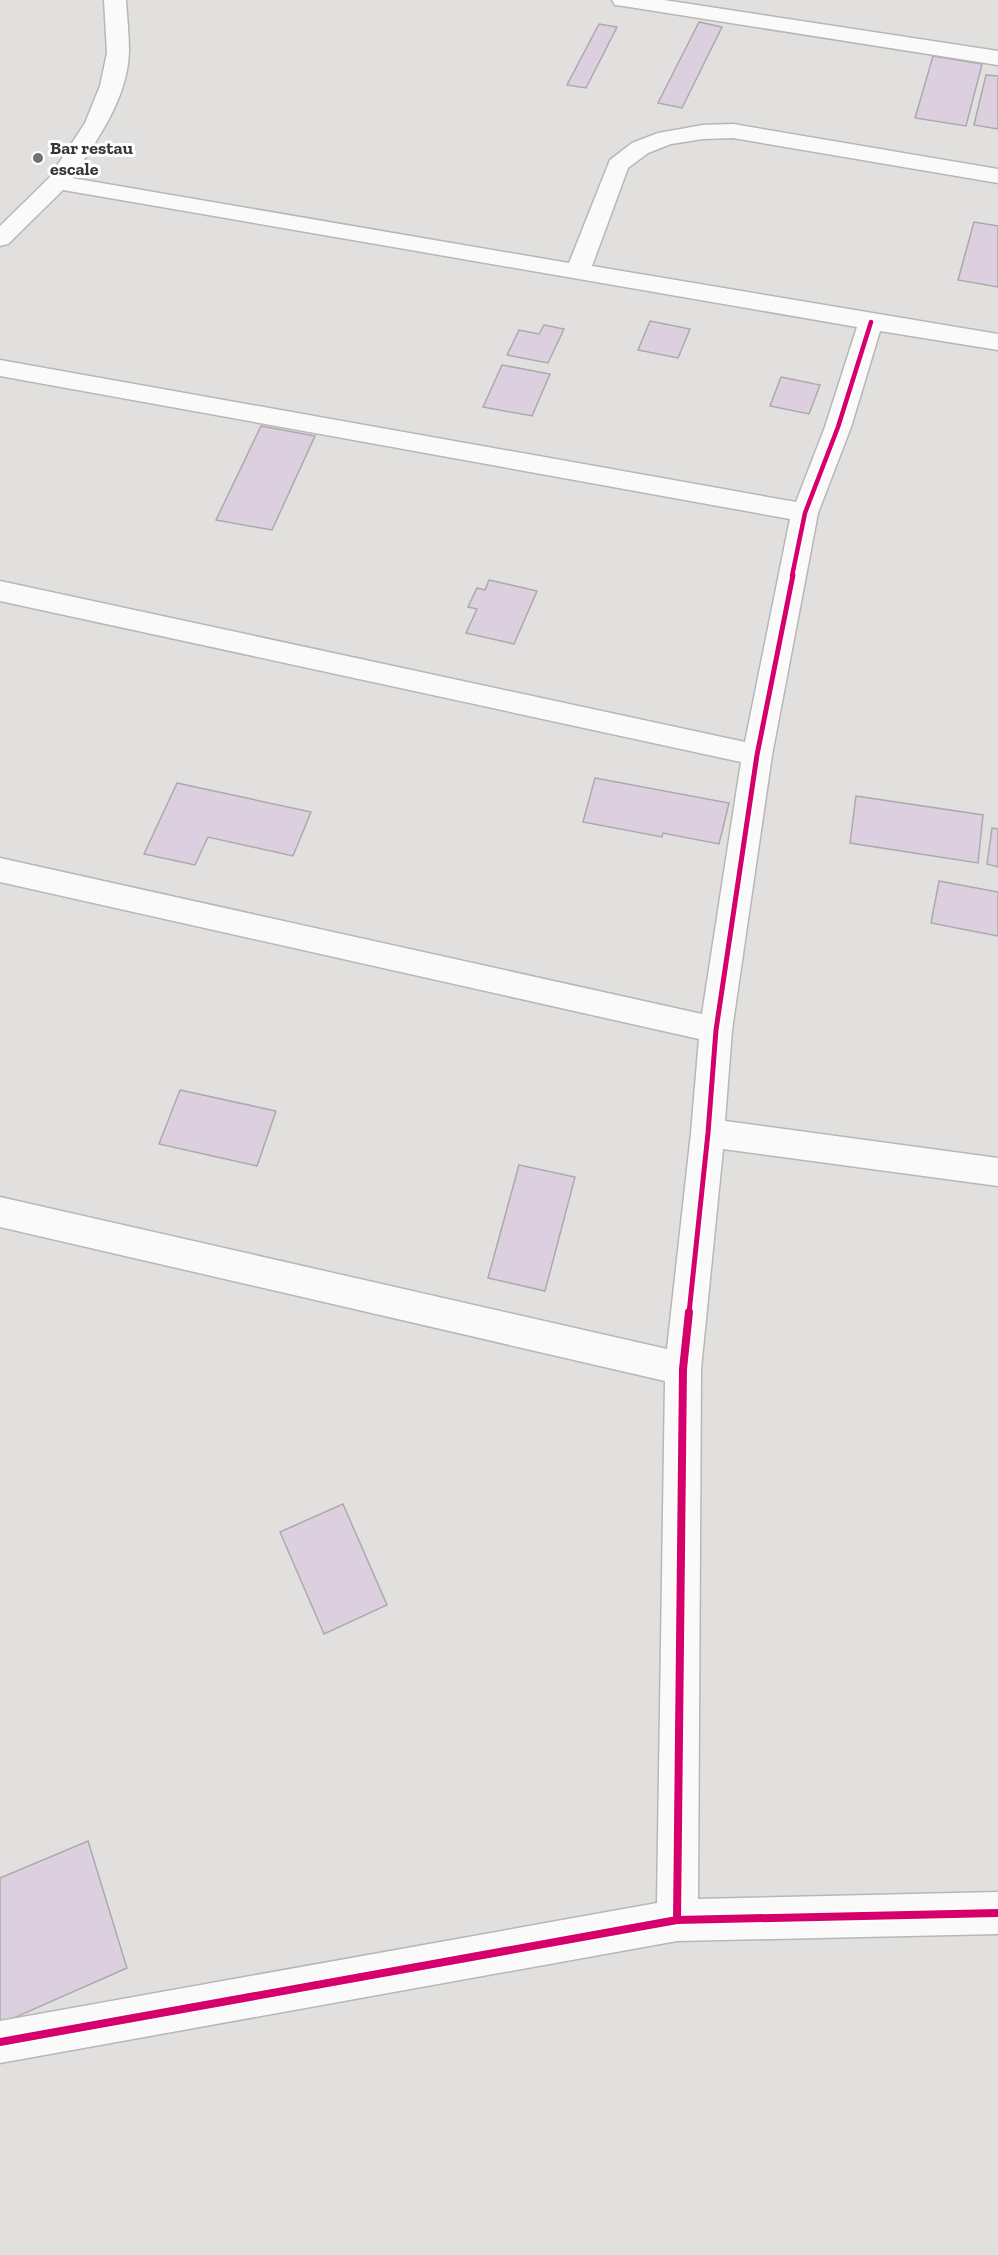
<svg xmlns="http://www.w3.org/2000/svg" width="998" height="2255" font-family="'Zilla Slab',serif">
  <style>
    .building { fill: #dcd0e0; stroke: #abaaaa; stroke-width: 1.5 }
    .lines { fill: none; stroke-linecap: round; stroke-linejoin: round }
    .minor-casing { stroke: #b8b7b6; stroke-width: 3 }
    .minor { fill: #fafafa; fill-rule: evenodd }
    .cycleway-far2-casing { stroke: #fff; stroke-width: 8 }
    .cycleway-far1-casing { stroke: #fff; stroke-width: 9 }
    .cycleway-casing { stroke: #fff; stroke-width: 11 }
    .cycleway-far2 { stroke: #d6006c; stroke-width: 4.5 }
    .cycleway-far1 { stroke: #d6006c; stroke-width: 5 }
    .cycleway { stroke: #d6006c; stroke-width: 8 }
    .poi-dot { fill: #727270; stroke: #fff; stroke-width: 2 }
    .labels { text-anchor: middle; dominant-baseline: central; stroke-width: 6; stroke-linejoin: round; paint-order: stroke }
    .far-poi-label { font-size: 18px; font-weight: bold; fill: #373735; stroke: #fff; text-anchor: start }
  </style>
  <rect width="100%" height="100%" fill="#e1e0de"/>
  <path class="building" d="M699 22 722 27 682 108 658 103Z
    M599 24 617 27 586 88 567 85Z
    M933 56 982 64 966 126 915 118Z
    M986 75 998 76V129L974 125Z
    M974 222 998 226V287L958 280Z
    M650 321 690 329 678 358 638 350Z
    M544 325 564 329 548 363 507 355 519 330 539 334Z
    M502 365 550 374 532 416 483 407Z
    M781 377 820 385 809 414 770 406Z
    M261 426 315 436 272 530 216 520Z
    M489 580 537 591 514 644 466 633 477 609 468 607 477 588 485 590Z
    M595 778 729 803 719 844 663 833 662 837 583 822Z
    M177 783 311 812 293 856 208 837 195 865 144 854Z
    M856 796 983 815 978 863 850 843Z
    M992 828 998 829V867L987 864Z
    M939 881 998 892V936L931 923Z
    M180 1090 276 1111 257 1166 159 1144Z
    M519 1165 575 1177 545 1291 488 1278Z
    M343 1504 387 1605 324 1634 280 1532Z
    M88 1841 127 1968 0 2024V1878Z"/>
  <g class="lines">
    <g class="minor-casing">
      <path id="minor" d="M104 0H126C127 17 129 34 129 51 128 98 97 140 72 178L569 263 610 160 632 143 658 133 703 125 733 124 998 169V183L733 138 703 139 671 144 648 153 628 168 592 266 998 334V350L880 331 851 427 818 513 772 755 732 1030 725 1121 998 1158V1186L723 1149 701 1369 698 1899 998 1892V1934L677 1941 0 2063V2021L657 1903 665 1381 0 1227V1197L667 1349 691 1133 699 1039 0 882V858L702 1014 741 762 0 601V581L745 742 790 519 0 376V360L796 502 825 427 857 327 63 190 8 244 0 246V226L49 178 85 123 100 86 107 53Z
        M612 0H664L998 51V65L623 6 615 5Z"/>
    </g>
    <use href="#minor" class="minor"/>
    <g class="cycleway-far2-casing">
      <path id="cycleway-far2" d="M792 576 805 513 838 427 871 322"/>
    </g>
    <g class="cycleway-far1-casing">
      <path id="cycleway-far1" d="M689 1313 708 1133 716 1030 757 755 793 575"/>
    </g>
    <g class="cycleway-casing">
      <path id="cycleway" d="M677 1920 683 1369 689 1312
        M0 2042 677 1920 998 1913"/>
    </g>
    <use href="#cycleway-far2" class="cycleway-far2"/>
    <use href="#cycleway-far1" class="cycleway-far1"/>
    <use href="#cycleway" class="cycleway"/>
  </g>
  <circle class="poi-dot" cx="38" cy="158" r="6"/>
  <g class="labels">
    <g class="far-poi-label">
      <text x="50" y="148">Bar restau<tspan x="50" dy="21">escale</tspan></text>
    </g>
  </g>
</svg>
